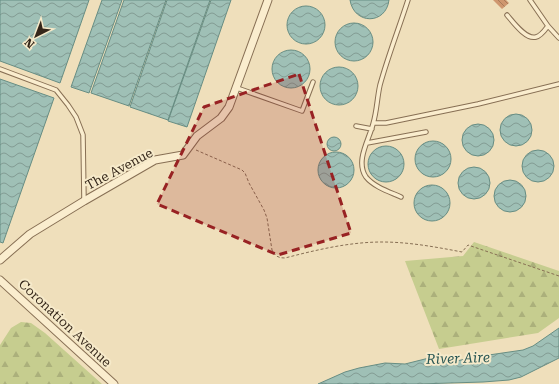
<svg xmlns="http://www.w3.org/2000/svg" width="559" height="384" font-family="'Roboto Serif',serif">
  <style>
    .forest { fill: url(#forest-firs) }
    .water { fill: url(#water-waves); stroke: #678d83 }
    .building { fill: url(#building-back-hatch) }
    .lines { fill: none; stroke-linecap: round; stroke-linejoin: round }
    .lane-casing { stroke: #876f54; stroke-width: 5.5 }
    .street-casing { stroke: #876f54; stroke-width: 9 }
    .path { stroke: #876f54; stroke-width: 1; stroke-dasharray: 3 2; stroke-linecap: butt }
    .lane { stroke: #faedce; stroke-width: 3.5 }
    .street { stroke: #faedce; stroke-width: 7 }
    .marked { fill: #982223; fill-opacity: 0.2; stroke: #982223; stroke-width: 3; stroke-dasharray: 8 5; stroke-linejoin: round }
    .labels { text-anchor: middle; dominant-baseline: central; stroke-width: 4; stroke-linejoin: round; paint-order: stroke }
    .street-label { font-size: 13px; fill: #35271a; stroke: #f6eaca }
    .water-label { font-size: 14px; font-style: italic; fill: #285653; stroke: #f6eaca }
  </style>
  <defs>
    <pattern id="forest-firs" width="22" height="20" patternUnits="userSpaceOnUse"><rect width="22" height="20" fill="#c6cd8f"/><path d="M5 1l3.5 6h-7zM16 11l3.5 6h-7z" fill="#abb07b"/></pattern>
    <pattern id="water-waves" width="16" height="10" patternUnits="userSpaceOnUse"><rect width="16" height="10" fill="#9fc0b6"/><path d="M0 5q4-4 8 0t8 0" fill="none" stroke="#829c93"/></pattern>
    <pattern id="building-back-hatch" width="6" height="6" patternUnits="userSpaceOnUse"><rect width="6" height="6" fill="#cf976f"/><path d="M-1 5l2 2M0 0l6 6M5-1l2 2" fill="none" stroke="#a97b5a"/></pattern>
  </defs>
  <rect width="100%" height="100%" fill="#efdfbb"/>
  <path class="forest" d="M474 242 559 271V318L538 333 439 349 405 261 463 256Z
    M21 322 31 323 45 333 102 384H0V345L11 328Z"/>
  <path class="water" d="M0 0H89L60 83 0 61Z
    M102 0H122L89 93 71 87Z
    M124 0H166L129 106 91 93Z
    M167 0H210L168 120 130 107Z
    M211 0H231L187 127 168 121Z
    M350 0H389C386 25 354 25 350 0Z
    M287 25a19 19 0 1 1 38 0a19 19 0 1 1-38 0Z
    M335 42a19 19 0 1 1 38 0a19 19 0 1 1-38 0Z
    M272 69a19 19 0 1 1 38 0a19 19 0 1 1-38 0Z
    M320 86a19 19 0 1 1 38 0a19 19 0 1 1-38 0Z
    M0 79 54 98 3 243 0 242Z
    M500 130a16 16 0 1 1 32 0a16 16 0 1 1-32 0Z
    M462 140a16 16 0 1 1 32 0a16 16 0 1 1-32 0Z
    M327 144a7 7 0 1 1 14 0a7 7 0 1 1-14 0Z
    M415 159a18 18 0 1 1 36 0a18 18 0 1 1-36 0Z
    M368 164a18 18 0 1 1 36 0a18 18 0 1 1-36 0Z
    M522 166a16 16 0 1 1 32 0a16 16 0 1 1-32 0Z
    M318 170a18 18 0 1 1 36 0a18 18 0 1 1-36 0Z
    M458 183a16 16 0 1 1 32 0a16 16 0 1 1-32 0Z
    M494 196a16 16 0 1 1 32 0a16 16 0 1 1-32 0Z
    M414 203a18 18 0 1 1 36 0a18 18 0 1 1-36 0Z
    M559 328V358L521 377 509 380 483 382 418 384H318L345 372 359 368 385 363 405 364 429 358 432 360H442L452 362 475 357 523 350 533 346Z"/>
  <path class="building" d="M493 0H506L509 3 502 9Z"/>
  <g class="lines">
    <g class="lane-casing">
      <path id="lane" d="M530 0 548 26 559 38
        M507 15C513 22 526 40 536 37 541 36 545 30 548 26
        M0 69 56 90 68 105 76 117 83 135 84 200
        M237 88 302 111 313 82
        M374 123H386L478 104 559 84
        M356 126 372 129
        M367 143 426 132
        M401 197C390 192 374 187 366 177 355 161 369 140 373 124 377 111 377 98 380 85 388 56 399 28 408 0"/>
    </g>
    <g class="street-casing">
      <path id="street" d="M0 260 30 234 84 201 155 160 183 155 197 136 221 118 229 107 268 0
        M0 280 114 384"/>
    </g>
    <path class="path" d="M196 150 242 170 245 173 249 183 264 210 267 218 272 250C275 256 278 258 285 258 316 250 349 242 382 242 409 242 436 247 462 252L468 245 559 276"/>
    <use href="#lane" class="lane"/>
    <use href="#street" class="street"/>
  </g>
  <path class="marked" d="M299 74 351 233 278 255 157 204 204 107Z"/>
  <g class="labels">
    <g class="street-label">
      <text transform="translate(119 169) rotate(-28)">The Avenue</text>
      <text transform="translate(65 323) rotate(43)">Coronation Avenue</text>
    </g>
    <g class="water-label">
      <text transform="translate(458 358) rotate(-2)">River Aire</text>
    </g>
  </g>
  <g transform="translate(36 36) rotate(222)" stroke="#f6eaca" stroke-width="3" paint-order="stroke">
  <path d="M0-3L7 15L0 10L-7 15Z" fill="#35271a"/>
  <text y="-6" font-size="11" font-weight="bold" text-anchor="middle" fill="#35271a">N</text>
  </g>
</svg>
